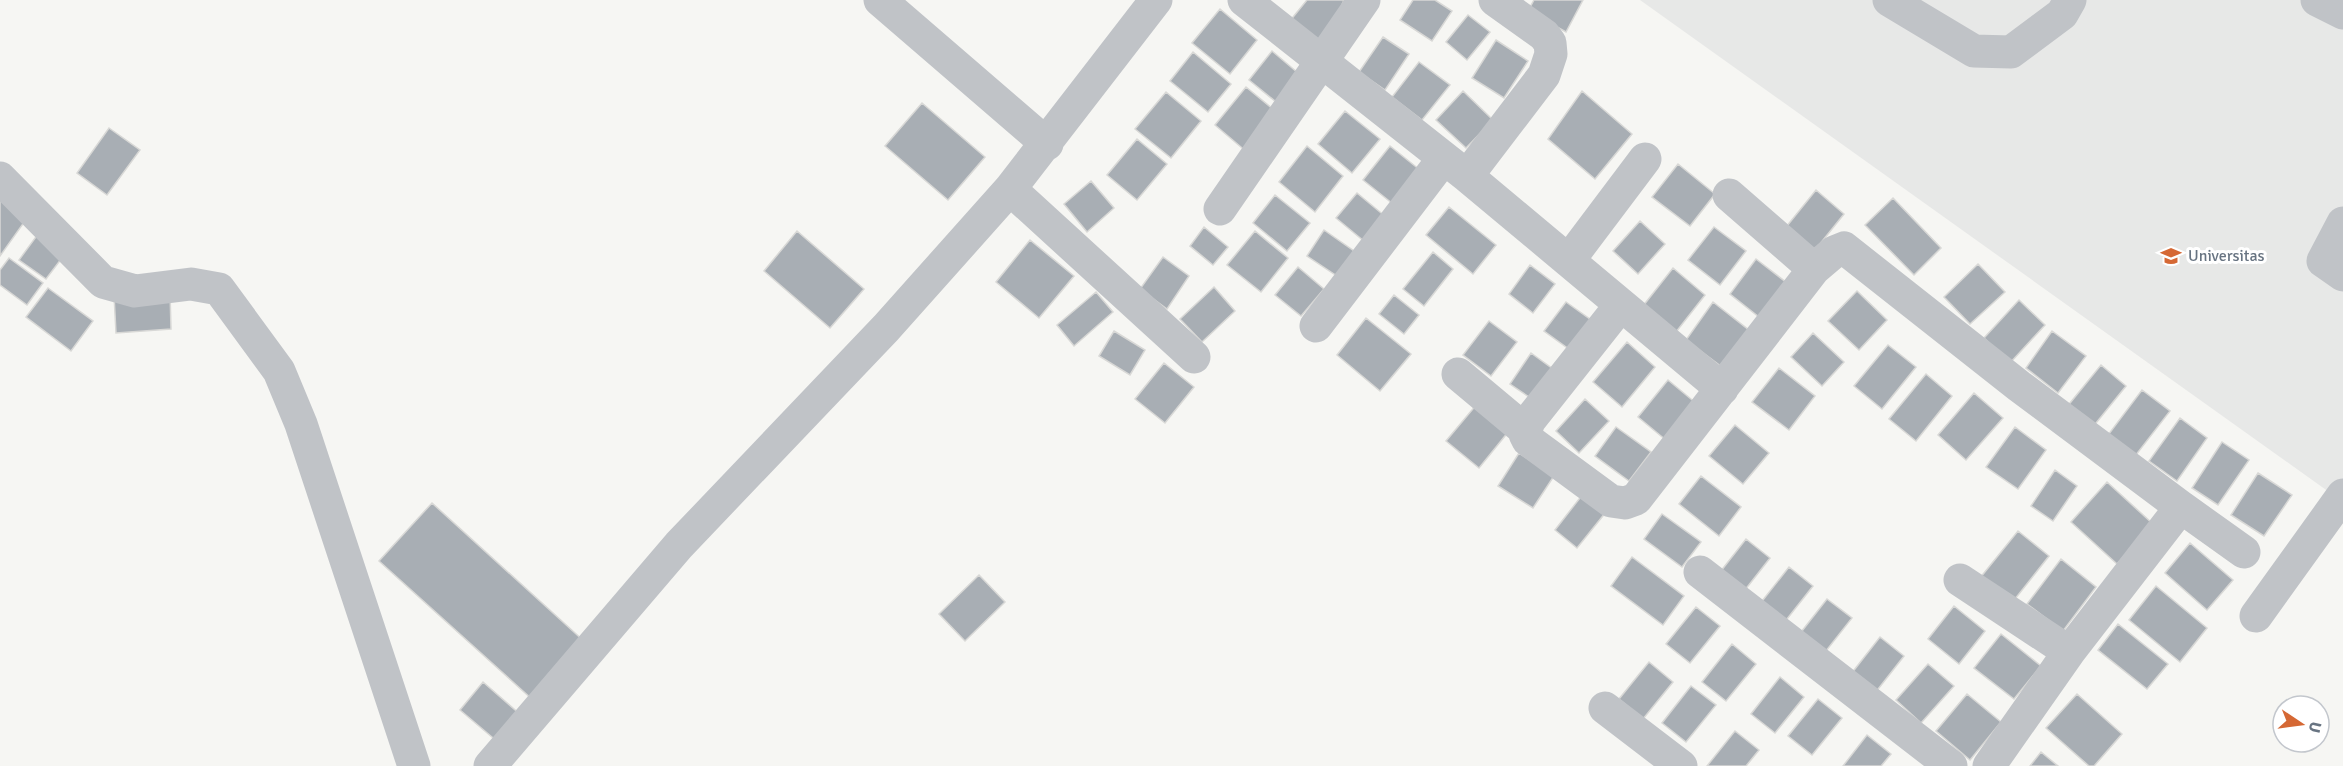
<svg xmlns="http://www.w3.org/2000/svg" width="2343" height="766" font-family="Signika,sans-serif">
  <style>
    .built { fill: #e7e8e7 }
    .building { fill: #a8aeb4; stroke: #d8d8d6; stroke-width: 1.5 }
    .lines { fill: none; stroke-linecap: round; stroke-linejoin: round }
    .minor { stroke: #c0c3c7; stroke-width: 33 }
    .labels { text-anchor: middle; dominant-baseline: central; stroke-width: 6; stroke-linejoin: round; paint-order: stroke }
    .poi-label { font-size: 16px; fill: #687482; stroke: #fff; text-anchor: start }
  </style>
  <rect width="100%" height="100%" fill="#f6f6f3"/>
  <path class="built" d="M1640 0H2322L2343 10V502Z"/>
  <path class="building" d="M1307 0H1344L1323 50 1289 22Z
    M1413 0H1435L1452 11 1432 41 1400 20Z
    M1534 0H1583L1566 32 1528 11Z
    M1220 9 1257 40 1230 74 1192 43Z
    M1468 15 1490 32 1467 60 1446 42Z
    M1383 37 1409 54 1385 90 1359 72Z
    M1496 40 1528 61 1504 98 1472 78Z
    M1272 51 1304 78 1281 106 1249 80Z
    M1193 52 1231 84 1208 112 1170 81Z
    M1419 62 1450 85 1422 120 1392 97Z
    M1246 87 1279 114 1248 153 1215 125Z
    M1463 91 1493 120 1466 148 1436 120Z
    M1582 91 1632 134 1595 179 1548 139Z
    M1166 92 1201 121 1171 158 1135 129Z
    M922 103 985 157 948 200 885 146Z
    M1345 111 1380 139 1352 173 1318 144Z
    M109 128 140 150 107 195 77 173Z
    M1137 139 1167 164 1137 200 1107 175Z
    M1307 146 1343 176 1315 212 1279 182Z
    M1390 146 1425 174 1398 208 1363 180Z
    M1678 164 1715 194 1690 226 1652 197Z
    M1091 181 1114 208 1087 232 1064 204Z
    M1816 190 1844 214 1807 260 1778 237Z
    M0 192 30 214 0 256Z
    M1357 193 1386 217 1365 242 1336 218Z
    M1275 195 1310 223 1287 251 1253 223Z
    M1893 198 1941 248 1914 275 1865 225Z
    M1449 207 1496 245 1473 274 1426 235Z
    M1640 221 1665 244 1638 274 1613 251Z
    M1204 227 1228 247 1213 265 1190 246Z
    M1714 227 1746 251 1720 285 1688 260Z
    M41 230 68 250 46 279 19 260Z
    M1324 230 1354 251 1337 276 1307 256Z
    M797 231 864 289 830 328 764 271Z
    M1255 231 1288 258 1261 292 1227 265Z
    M1030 240 1074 276 1039 318 996 282Z
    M1433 252 1453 269 1424 306 1403 289Z
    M1163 257 1189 276 1167 309 1140 289Z
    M9 258 43 283 27 305 0 285V270Z
    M1756 259 1791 286 1764 321 1730 294Z
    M1978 264 2005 292 1970 324 1944 297Z
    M1530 265 1555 284 1533 313 1509 294Z
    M1298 267 1324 289 1301 316 1275 295Z
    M1673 268 1705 295 1676 332 1643 306Z
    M1214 287 1235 311 1202 342 1180 319Z
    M48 288 93 321 71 351 26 317Z
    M1857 291 1887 320 1859 350 1828 321Z
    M170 292 171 329 116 333 114 295Z
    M1096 292 1113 312 1074 346 1057 325Z
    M1394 295 1419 315 1404 334 1379 314Z
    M2019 300 2045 325 2010 363 1984 338Z
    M1566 302 1594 322 1573 352 1544 331Z
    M1713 302 1754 334 1726 370 1686 340Z
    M1366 318 1411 354 1380 391 1337 355Z
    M1489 321 1517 342 1491 376 1463 355Z
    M1114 331 1145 350 1130 375 1099 356Z
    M2052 331 2086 356 2058 393 2026 368Z
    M1813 333 1844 362 1822 386 1791 357Z
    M1627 342 1655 367 1622 407 1593 382Z
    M1888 345 1916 367 1882 409 1854 386Z
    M1531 353 1553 369 1532 399 1510 384Z
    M1164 363 1194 387 1165 423 1135 399Z
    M2101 365 2126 386 2092 428 2066 408Z
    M1779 368 1815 396 1789 430 1752 402Z
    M1926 374 1952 396 1916 441 1889 419Z
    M1668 380 1697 404 1667 441 1638 417Z
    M2142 390 2170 411 2132 460 2105 439Z
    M1974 393 2003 418 1966 460 1938 435Z
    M1585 399 1609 421 1579 453 1556 431Z
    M1477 404 1509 431 1479 468 1446 441Z
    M2180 418 2207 438 2177 481 2149 461Z
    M1735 425 1769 453 1743 484 1709 456Z
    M1616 427 1651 452 1629 481 1595 456Z
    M2015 427 2046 450 2018 489 1986 467Z
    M2222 442 2249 460 2218 505 2192 488Z
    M1519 453 1554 476 1533 508 1498 486Z
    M2055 470 2077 486 2053 521 2031 506Z
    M2258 473 2292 495 2264 536 2231 515Z
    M1701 476 1741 507 1719 536 1679 504Z
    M2107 482 2153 524 2117 564 2071 522Z
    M1583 494 1606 512 1577 548 1555 530Z
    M432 503 586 643 534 701 379 561Z
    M1662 514 1701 542 1682 567 1644 539Z
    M2018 531 2049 556 2011 604 1980 578Z
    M1746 539 1770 558 1741 595 1717 576Z
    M2190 543 2233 580 2207 610 2165 573Z
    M1632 557 1684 596 1663 625 1611 586Z
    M2061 559 2096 587 2063 631 2027 604Z
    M1789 567 1813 586 1783 624 1759 605Z
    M979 575 1005 602 965 641 939 614Z
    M2156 586 2207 628 2180 662 2129 620Z
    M1827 599 1852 618 1822 656 1798 636Z
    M1954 606 1985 631 1959 664 1928 639Z
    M1696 607 1720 626 1690 663 1666 644Z
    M2118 624 2168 664 2147 689 2098 650Z
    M2001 634 2041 666 2014 699 1974 668Z
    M1880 637 1904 656 1875 693 1851 674Z
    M1732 644 1756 664 1726 701 1702 682Z
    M1649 662 1673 682 1643 719 1619 699Z
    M1928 664 1954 686 1921 723 1896 700Z
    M1780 677 1804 697 1775 733 1751 714Z
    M483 682 522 716 499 743 460 710Z
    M1691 686 1716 705 1686 742 1662 723Z
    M1967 694 2001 722 1970 760 1936 731Z
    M2077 694 2122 734 2094 766H2089L2046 728Z
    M1818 699 1842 718 1812 755 1788 736Z
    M1735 731 1759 750 1746 766H1707Z
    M1867 735 1891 754 1881 766H1843Z
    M2041 752 2058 766H2030Z"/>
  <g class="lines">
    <path class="minor" d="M880 0 1047 144
      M1244 0 1467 176 1722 389
      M1889 0 1974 51 2011 52 2062 14 2070 0
      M2317 0 2343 13
      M1467 176 1544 75 1551 54 1550 43 1544 35 1495 0
      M0 178 103 282 135 291 191 284 219 289 279 371 301 424 414 766
      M1010 189 1194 357
      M1729 195 1814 269
      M1220 209 1364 0
      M2343 223 2323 261 2343 275
      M1569 260 1645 159
      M1620 306 1529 421 1525 434 1528 440 1611 501 1625 503 1636 499 1814 269 1834 252 1844 248 2019 386 2181 507 2069 652 1989 766
      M1316 326 1444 158
      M1458 374 1525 430
      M2181 507 2244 552
      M1700 572 1951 766
      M1960 580 2069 652
      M2256 616 2343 495
      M1605 708 1681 766
      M490 766 679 545 886 328 1010 189 1156 0"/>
  </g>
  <defs>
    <g id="university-bare" transform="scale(1.62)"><path d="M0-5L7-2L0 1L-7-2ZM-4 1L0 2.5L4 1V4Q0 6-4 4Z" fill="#d56834" stroke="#fff" stroke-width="2.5" paint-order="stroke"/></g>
  </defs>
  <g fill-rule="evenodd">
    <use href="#university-bare" x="2171" y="256"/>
  </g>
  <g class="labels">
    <g class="poi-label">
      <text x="2188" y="256">Universitas</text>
    </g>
  </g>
  <g transform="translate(2301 724) rotate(103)"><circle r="28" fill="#ffffff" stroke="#c3c7cd" stroke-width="1.5"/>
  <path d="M0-4.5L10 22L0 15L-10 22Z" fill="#d56834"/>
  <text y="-9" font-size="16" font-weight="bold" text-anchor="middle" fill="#687482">U</text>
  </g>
</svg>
